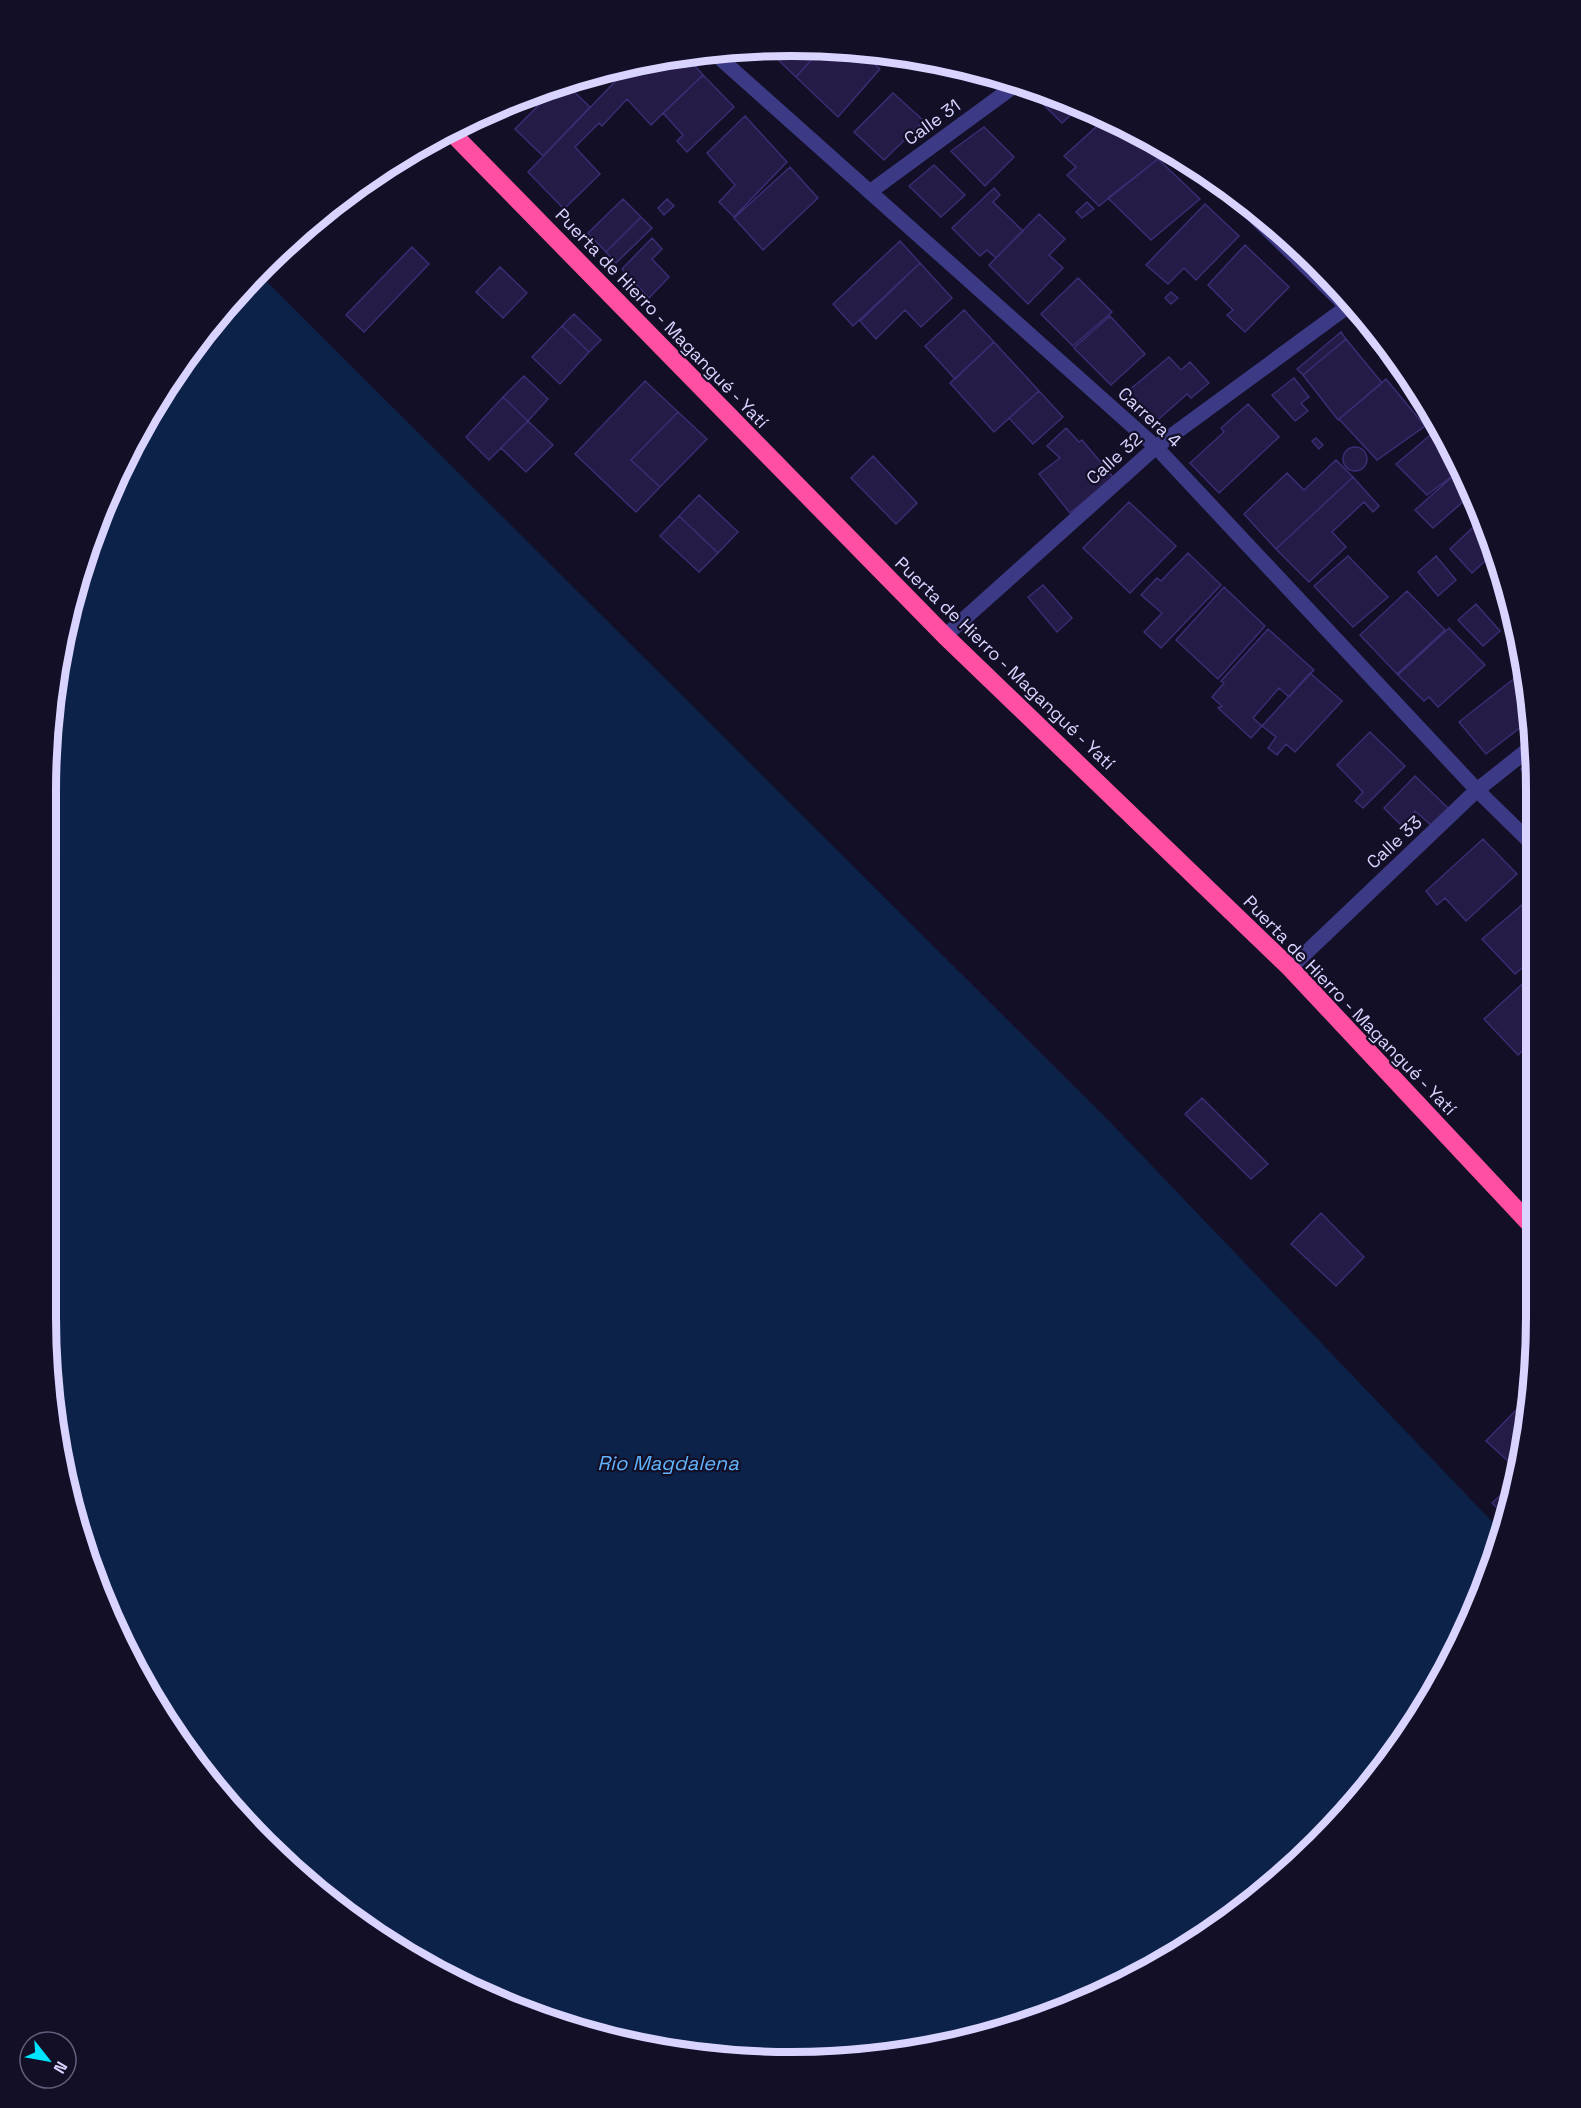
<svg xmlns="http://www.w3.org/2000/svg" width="1581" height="2108" font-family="'Space Grotesk',sans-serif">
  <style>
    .water { fill: #0c2248 }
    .building { fill: #241b47; stroke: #3b2d73; stroke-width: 1.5 }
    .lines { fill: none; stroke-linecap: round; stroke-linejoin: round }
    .street { stroke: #3d3a85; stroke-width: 15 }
    .highway { stroke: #ff4fa3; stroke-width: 18 }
    .labels { text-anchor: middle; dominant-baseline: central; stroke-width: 4.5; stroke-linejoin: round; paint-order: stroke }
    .street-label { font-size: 18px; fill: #d9d4ff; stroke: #130f26 }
    .water-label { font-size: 20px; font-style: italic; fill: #62b6ff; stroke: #130f26 }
    .rim { fill: none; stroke: #d9d4ff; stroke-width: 8 }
  </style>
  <rect width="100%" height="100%" fill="#130f26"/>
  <path class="water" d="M256 271 1112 1124 1502 1532 1496 1557 1436 1691 1318 1844 1205 1937 1030 2024 839 2061 645 2049 460 1986 337 1909 264 1845 145 1691 71 1511 45 1317 47 742 70 597 122 460 199 337Z"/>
  <path class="building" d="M790 45 822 48 796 77 765 47Z
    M822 48 861 52 880 69 838 117 796 77Z
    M685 55 703 75 651 125 627 99 602 126 599 123 575 147 600 174 564 209 528 172 633 63Z
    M973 71 990 76 985 82Z
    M703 75 734 107 687 152 677 141 683 135 663 113Z
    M565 83 590 107 543 156 515 129 558 86Z
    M1031 88 1075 102 1082 105 1062 123 1029 90Z
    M893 93 924 121 884 160 854 132Z
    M745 116 787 162 734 217 719 202 735 185 707 153Z
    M1106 118 1133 132 1158 159 1099 206 1067 175 1076 167 1064 156Z
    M984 127 1014 157 985 186 951 151Z
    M1158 159 1200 199 1151 240 1108 198Z
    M934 165 965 195 941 217 909 186Z
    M790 167 818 198 763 250 734 218Z
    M994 188 1000 195 993 202 1023 231 996 258 987 250 980 256 952 228Z
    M623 199 641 217 606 252 588 233Z
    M667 199 674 206 664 215 658 208Z
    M1087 202 1094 209 1082 218 1076 212Z
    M1205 204 1239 236 1196 280 1184 268 1168 284 1146 265Z
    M1039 214 1065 239 1049 255 1063 268 1028 304 989 265Z
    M641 217 652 228 616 263 606 252Z
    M652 238 662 249 652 259 669 277 649 298 622 269Z
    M900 241 920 263 853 326 833 304Z
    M1245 245 1289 287 1245 332 1227 315 1233 310 1208 285Z
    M412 247 429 264 364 332 346 315Z
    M920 263 952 298 921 327 905 310 876 339 860 321Z
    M500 267 527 293 503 318 476 292Z
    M1078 278 1112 312 1073 346 1041 314Z
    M1171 292 1178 298 1171 304 1165 298Z
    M964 310 994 342 955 379 925 346Z
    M574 314 601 340 589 352 562 326Z
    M1110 316 1145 354 1111 385 1074 348Z
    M562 326 589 352 560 384 532 357Z
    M1341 332 1346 339 1303 375 1297 369Z
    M1346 339 1382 383 1338 420 1303 375Z
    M994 342 1039 391 994 432 950 383Z
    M1169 357 1181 370 1190 362 1209 383 1191 398 1187 394 1151 426 1122 396Z
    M524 376 548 399 528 421 503 397Z
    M1294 378 1309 397 1301 403 1308 411 1295 421 1272 395Z
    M1386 379 1425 426 1377 460 1339 419Z
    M645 381 678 412 631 460 660 487 636 512 575 454Z
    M1039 391 1063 417 1033 444 1009 418Z
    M503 397 528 421 489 460 466 437Z
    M1248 404 1279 437 1219 493 1190 463 1224 432 1221 428Z
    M678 412 707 439 660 487 631 460Z
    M528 421 553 445 526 472 501 448Z
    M1066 428 1079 442 1082 440 1113 477 1070 513 1039 474 1060 458 1047 446Z
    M1434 432 1446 444 1460 470 1427 495 1396 464Z
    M1316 438 1323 445 1319 449 1312 441Z
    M1343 459a12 12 0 1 1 24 0a12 12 0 1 1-24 0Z
    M873 456 917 503 896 524 851 478Z
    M1336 460 1353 477 1276 549 1244 514 1287 473 1304 490Z
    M1460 470 1473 493 1433 528 1415 510Z
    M1353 477 1379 506 1373 512 1364 502 1332 532 1346 547 1309 582 1276 549Z
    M699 495 738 532 718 553 679 516Z
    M1129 502 1176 546 1130 593 1083 548Z
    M679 516 718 553 699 572 660 536Z
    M1483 518 1495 563 1490 567 1485 561 1472 573 1450 549Z
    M1188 553 1221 585 1161 648 1144 632 1162 613 1141 595 1157 578 1161 581Z
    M1348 556 1388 597 1353 627 1314 586Z
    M1436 556 1456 580 1438 596 1418 572Z
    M1043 585 1072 618 1057 632 1028 597Z
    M1224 587 1265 626 1218 679 1176 640Z
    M1407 591 1445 630 1397 674 1360 635Z
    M1476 604 1500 631 1483 646 1458 620Z
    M1449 628 1485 665 1438 707 1429 697 1424 701 1398 675Z
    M1268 629 1314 670 1289 697 1279 688 1253 718 1262 726 1251 738 1218 708 1222 706 1212 697 1224 683 1221 681Z
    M1310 673 1342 701 1295 752 1286 744 1277 755 1268 748 1276 737 1262 726Z
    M1516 677 1530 694V720L1486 754 1459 722Z
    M1370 732 1405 766 1363 808 1355 801 1363 792 1337 765Z
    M1530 762V778L1521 769Z
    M1415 776 1449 809 1432 826 1415 811 1402 826 1384 808Z
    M1483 839 1517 874 1466 921 1445 898 1437 905 1426 891Z
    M1530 898V961L1515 974 1482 939Z
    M1530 977V1043L1518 1055 1484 1019Z
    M1202 1098 1268 1164 1251 1179 1185 1114Z
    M1321 1213 1364 1257 1336 1286 1291 1244Z
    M1524 1402 1530 1407V1414L1517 1469 1486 1441Z
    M1505 1491 1510 1497 1506 1517 1492 1503Z"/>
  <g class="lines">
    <path class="street" d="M714 53 1156 447 1477 790 1530 842
      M1219 182 1382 341
      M871 191 1017 84
      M945 636 1156 447 1351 304
      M1290 968 1477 790 1530 748"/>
    <path class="highway" d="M450 131 945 636 1290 968 1530 1224"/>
  </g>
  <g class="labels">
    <g class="street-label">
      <text transform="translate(932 122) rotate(-36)">Calle 31</text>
      <text transform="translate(662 318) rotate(46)">Puerta de Hierro - Magangué - Yatí</text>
      <text transform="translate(1150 417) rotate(43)">Carrera 4</text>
      <text transform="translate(1114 458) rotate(-42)">Calle 32</text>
      <text transform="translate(1005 663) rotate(44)">Puerta de Hierro - Magangué - Yatí</text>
      <text transform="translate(1394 842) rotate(-43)">Calle 33</text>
      <text transform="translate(1350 1005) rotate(46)">Puerta de Hierro - Magangué - Yatí</text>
    </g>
    <g class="water-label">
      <text x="668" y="1463">Rio Magdalena</text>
    </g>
  </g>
  <path d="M0 0H1581V2108H0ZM791 56H791A735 735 0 0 1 1526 791V1317A735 735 0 0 1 791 2052H791A735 735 0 0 1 56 1317V791A735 735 0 0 1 791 56Z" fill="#130f26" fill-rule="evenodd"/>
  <path class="rim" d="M791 56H791A735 735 0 0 1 1526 791V1317A735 735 0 0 1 791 2052H791A735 735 0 0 1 56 1317V791A735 735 0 0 1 791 56Z"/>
  <g transform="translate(48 2060) rotate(121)"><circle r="28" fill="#130f26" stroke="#625e7d" stroke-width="1.5"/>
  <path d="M0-4.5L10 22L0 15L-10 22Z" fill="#00e5ff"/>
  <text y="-9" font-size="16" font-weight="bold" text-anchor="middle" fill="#d9d4ff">N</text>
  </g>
</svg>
